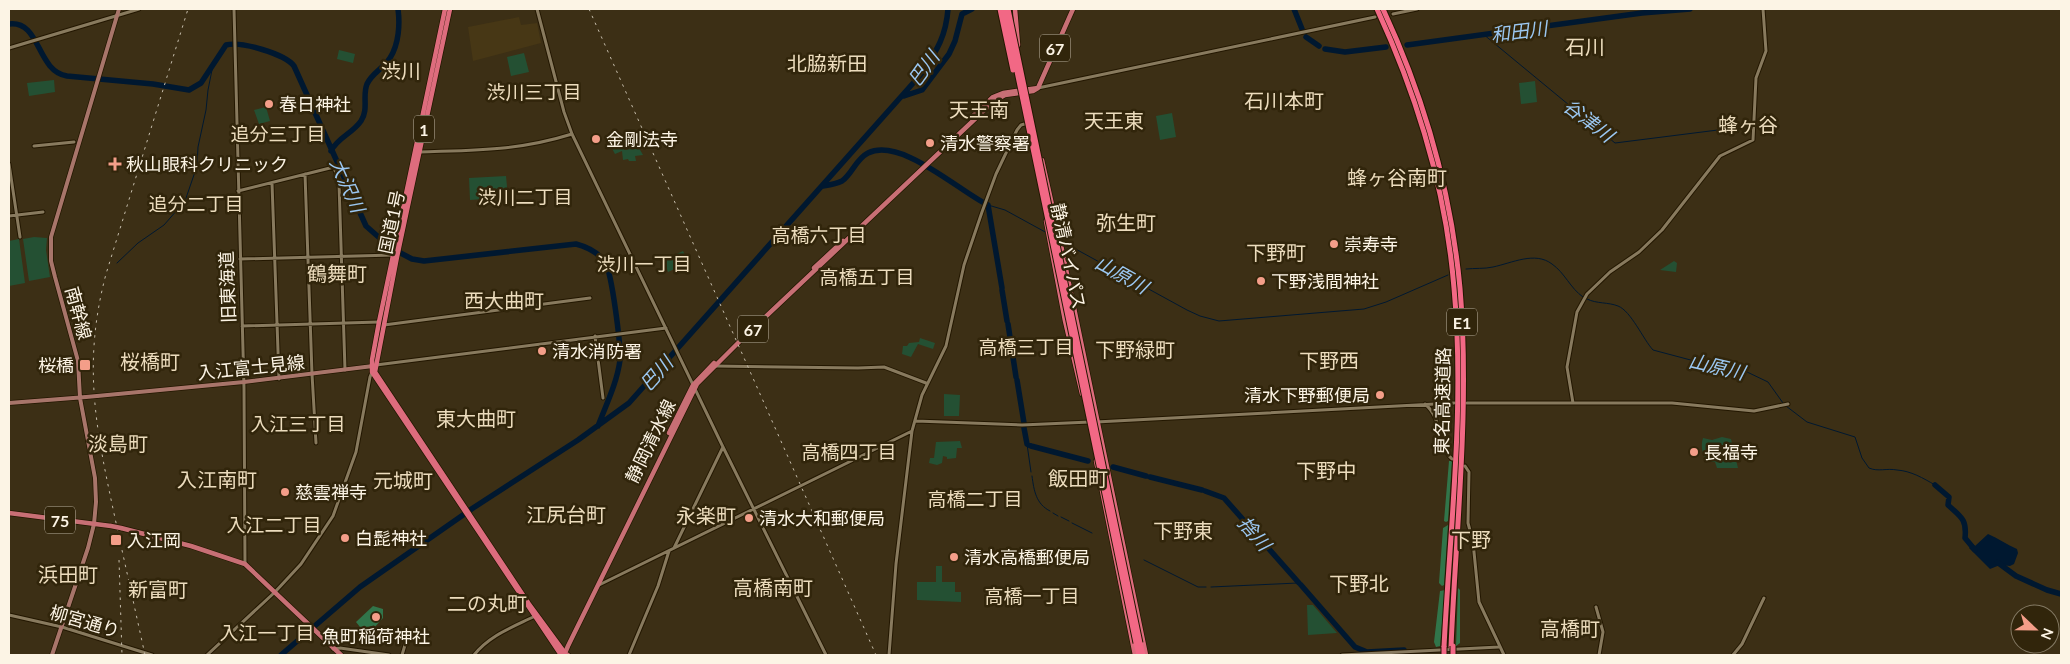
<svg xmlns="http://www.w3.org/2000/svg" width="2070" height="664" font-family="Lato,'Noto Sans JP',sans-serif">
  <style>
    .built { fill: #473715 }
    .green { fill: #245033 }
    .forest { fill: #31754a }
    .water { fill: #001830 }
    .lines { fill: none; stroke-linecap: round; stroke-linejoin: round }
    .stream { stroke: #001830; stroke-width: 1 }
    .river { stroke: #001830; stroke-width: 5.5 }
    .tertiary-casing { stroke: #231700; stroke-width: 5 }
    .secondary-casing { stroke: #231700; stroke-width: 5.5 }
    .primary-casing { stroke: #231700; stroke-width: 6 }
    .trunk-casing { stroke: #231700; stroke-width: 6 }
    .motorway-casing { stroke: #231700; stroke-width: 7 }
    .tertiary { stroke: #887a5e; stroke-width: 3 }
    .secondary { stroke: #a8756a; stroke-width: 4 }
    .primary { stroke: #c86f75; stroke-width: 4.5 }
    .trunk { stroke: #dd6c7d; stroke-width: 4.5 }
    .motorway { stroke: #f26885; stroke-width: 5 }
    .rail { stroke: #c5bcaa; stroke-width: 1; stroke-dasharray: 2.5 5; stroke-linecap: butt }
    .secondary-bridge-casing { stroke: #231700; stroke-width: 5.5; stroke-linecap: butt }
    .primary-bridge-casing { stroke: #231700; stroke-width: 6; stroke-linecap: butt }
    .motorway-bridge-casing { stroke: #231700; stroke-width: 7; stroke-linecap: butt }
    .secondary-bridge { stroke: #a8756a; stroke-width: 4 }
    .primary-bridge { stroke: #c86f75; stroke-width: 4.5 }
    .motorway-bridge { stroke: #f26885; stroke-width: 5 }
    .poi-dot { fill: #f49e89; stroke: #31250b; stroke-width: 2 }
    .labels { text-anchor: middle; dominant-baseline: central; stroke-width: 5; stroke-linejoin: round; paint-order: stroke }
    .shield { fill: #31250b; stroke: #bfb6a4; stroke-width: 1 }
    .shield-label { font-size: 16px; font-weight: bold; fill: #fcf4e5 }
    .poi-label { font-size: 18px; fill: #fcf4e5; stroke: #31250b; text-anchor: start }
    .street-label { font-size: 18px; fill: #fcf4e5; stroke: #31250b }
    .water-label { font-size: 19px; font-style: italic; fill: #9bc7f1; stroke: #31250b }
    .neighbourhood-label { font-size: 19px; fill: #ecdcbd; stroke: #31250b }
    .quarter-label { font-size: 20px; fill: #ecdcbd; stroke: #31250b }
  </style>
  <rect width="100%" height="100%" fill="#3c2f15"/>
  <path class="built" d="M519 17 521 25 537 23 541 43 473 61 468 27Z"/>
  <path class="green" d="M339 50 355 54 353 63 337 59Z
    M524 53 529 72 511 76 507 57Z
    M54 80 55 92 29 96 27 83Z
    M1535 81 1537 102 1521 104 1519 83Z
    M266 107 270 121 259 124 254 110Z
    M1172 113 1176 137 1160 140 1156 116Z
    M619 138 624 150 639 148 643 155 635 156 636 161H629L628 159 623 160 622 151 615 154 609 143Z
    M506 176 508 197 470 200 469 178Z
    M34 237 47 238 46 250 50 277 29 281 23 239Z
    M19 239 25 283 9 286V241Z
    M683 251 689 262 668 272 664 260Z
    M1674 261 1677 263 1676 272 1660 270Z
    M920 338 935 343 933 349 918 344 911 357 902 354 903 346H907L909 343 919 342Z
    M944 394 960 395 959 416H944Z
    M1722 437 1731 439 1738 468H1717L1715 462H1708C1703 456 1700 447 1703 438L1712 440Z
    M960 441 962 448H957L956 458 947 459V457L943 456 942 463 937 465 929 463 930 458H934L936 442Z
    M936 566H942V582H955V592H961V602L917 600V582H936Z
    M1307 605H1313L1337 633 1308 635Z"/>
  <path class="forest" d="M1449 461H1452L1448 521 1446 522 1444 521Z
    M1448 525 1444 585 1442 586 1439 583 1443 528Z
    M1458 588 1460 590V643L1456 646Z
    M1445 590 1440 646 1436 647 1434 642 1440 591Z
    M373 606 383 609V618L373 629 360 627 356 622Z"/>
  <path class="water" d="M1988 534C1998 538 2007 545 2017 549L2018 553 2014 564 2010 566 2000 565 1990 569 1969 548 1973 544 1975 546Z"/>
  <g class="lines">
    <path class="stream" d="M1483 34 1615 143 1718 130
      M988 205 1005 210 1047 233
      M1061 241 1187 310 1200 316 1219 321 1364 309 1386 302 1448 275
      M117 263 138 243 164 225 185 201 197 166 198 147 206 110 208 90 213 65
      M1466 269C1475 268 1484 269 1493 267 1512 263 1535 251 1552 264 1565 273 1570 288 1583 297
      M1587 299C1597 304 1608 302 1618 306 1631 311 1643 339 1653 350L1732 371H1745L1768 382 1783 403
      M1786 406 1807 422 1855 437 1862 458 1869 468C1878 472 1887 468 1897 470 1911 471 1923 478 1935 485
      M1027 444 1031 472
      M1032 476C1034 491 1036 504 1050 511
      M1053 513 1058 516
      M1061 517 1069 521
      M1072 523 1092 533
      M1144 560 1198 587H1206
      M1211 587 1298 583"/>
    <path class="river" d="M1294 9 1302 29
      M9 24C41 20 36 71 67 76L153 84 189 90 201 83 226 45C241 41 285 54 294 66L366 226 391 248 412 259 424 261 576 244C587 247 598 252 605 262 612 273 621 346 620 360 617 383 606 405 598 426
      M1306 37 1319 46
      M1407 45 1642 13 1690 9
      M1325 49 1345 52 1386 47
      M904 96 922 90 949 54 955 41 962 14 972 9
      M331 151C338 137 352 134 361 121 369 109 362 96 367 84 372 73 384 68 390 58 399 44 400 24 398 9
      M823 186C829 185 836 184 842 181 852 174 856 159 868 153 901 137 959 191 988 205L1002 288
      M1002 290 1007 321
      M1008 324 1016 377
      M1017 380 1024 423
      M1024 428 1027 444 1031 446 1088 461
      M1113 467 1146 476
      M1150 477 1202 490
      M1935 485 1949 497 1948 505C1961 517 1967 519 1965 538L1975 550
      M1205 491 1224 498 1299 583
      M1997 562 2016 576 2047 590 2061 594
      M1301 585 1355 647 1367 652 1404 650
      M281 655 360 587 473 508 578 440 629 403 923 72C937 50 946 36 948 9"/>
    <g class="tertiary-casing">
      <path id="tertiary" d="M234 9 244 388 245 564
        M537 9 564 112 572 134 723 447 826 655
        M1393 14 1417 9
        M9 48 139 9
        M1038 88 1375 17
        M34 146 74 142
        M420 152C475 150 518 151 572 134
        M9 164 20 237
        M305 174 312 374 316 443
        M272 183 279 379
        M238 191 334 167 339 183 345 370
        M9 216 43 212
        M240 259 394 255
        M384 325 590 298
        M242 326 379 322
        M595 336 603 398
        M376 365 666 328
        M715 366 858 368 884 367 926 383
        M1467 403H1672L1754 411 1788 404
        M1573 403 1567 367 1577 312 1587 294 1610 272 1639 252 1662 230 1720 156 1753 140 1756 78 1766 51 1763 9
        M1425 404C1443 419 1437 445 1452 459
        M916 421 1022 425 1090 422
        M1096 422 1454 403
        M1465 466 1469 472 1468 523 1473 542 1479 602 1504 655
        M674 548 723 447
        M599 585 912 431
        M1596 607 1603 632 1599 655
        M9 615 62 627 152 655
        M333 649 340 648 389 655
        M207 655 275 592 301 564 333 516 356 452 370 377 372 372
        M402 655 408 635
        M474 655C490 635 513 627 535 616
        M629 655 658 586 669 551
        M889 655 896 564 912 431 922 395 946 346 964 265 982 212 996 174 1017 130 1021 125 1028 123
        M1342 655 1499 647
        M1733 655 1742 644 1764 598"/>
    </g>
    <g class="secondary-casing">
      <path id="secondary" d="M97 396 244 382 373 366
        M9 403 86 397
        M52 655 88 548 94 524 96 502 95 478 80 398 78 361 55 277 51 261V237L119 9"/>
    </g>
    <g class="primary-casing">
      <path id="primary" d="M973 116 993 97 1003 93 1038 88
        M814 268 843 241
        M669 433 693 385 714 363
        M9 513 111 526
        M121 528 191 546 245 564 341 655
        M568 655 565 653 568 646 697 384 742 339 994 101 1005 95 1033 91 1038 88 1073 9"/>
    </g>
    <g class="trunk-casing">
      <path id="trunk" d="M445 9 379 322 372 360V372L561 655
        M450 9 397 257 375 372 529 604 565 653 564 655
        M1015 9 1018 45
        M1042 160 1061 245 1146 655
        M1046 221 1065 321 1082 394
        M1096 461 1135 655"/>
    </g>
    <g class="motorway-casing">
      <path id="motorway" d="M1377 9C1418 98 1446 190 1454 288 1465 407 1450 527 1444 647
        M1383 9C1424 97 1451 191 1460 288 1470 407 1456 528 1451 647
        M1136 643 1139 655
        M1140 643 1143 655"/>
    </g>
    <use href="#tertiary" class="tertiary"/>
    <use href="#secondary" class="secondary"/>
    <use href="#primary" class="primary"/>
    <use href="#trunk" class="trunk"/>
    <use href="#motorway" class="motorway"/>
    <path class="rail" d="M589 9 876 655
      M119 560 122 655
      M145 655C135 609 125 564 115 518 96 429 82 365 106 274L188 9"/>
    <g class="secondary-bridge-casing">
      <path id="secondary-bridge" d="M86 397 97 396"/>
    </g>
    <g class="primary-bridge-casing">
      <path id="primary-bridge" d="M111 526 121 528"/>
    </g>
    <g class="motorway-bridge-casing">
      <path id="motorway-bridge" d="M1000 9 1013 70
        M1004 9 1136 643
        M1008 9 1140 643
        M1444 655V647
        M1453 655V646"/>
    </g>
    <use href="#secondary-bridge" class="secondary-bridge"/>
    <use href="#primary-bridge" class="primary-bridge"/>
    <use href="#motorway-bridge" class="motorway-bridge"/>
  </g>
  <g class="poi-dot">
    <circle cx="269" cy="104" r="5"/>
    <circle cx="596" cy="139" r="5"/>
    <circle cx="930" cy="143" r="5"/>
    <path d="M112.5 156.5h5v5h5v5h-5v5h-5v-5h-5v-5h5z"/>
    <circle cx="1334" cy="244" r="5"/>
    <circle cx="1261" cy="281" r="5"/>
    <circle cx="542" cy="351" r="5"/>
    <rect x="79" y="359" width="12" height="12" rx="2.5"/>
    <circle cx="1380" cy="395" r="5"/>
    <circle cx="1694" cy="452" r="5"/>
    <circle cx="285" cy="492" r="5"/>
    <circle cx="749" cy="518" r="5"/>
    <circle cx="345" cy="538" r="5"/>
    <rect x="110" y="534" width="12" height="12" rx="2.5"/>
    <circle cx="954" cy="557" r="5"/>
    <circle cx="376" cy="617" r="5"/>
  </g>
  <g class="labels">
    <g class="shield">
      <rect x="1040" y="34.5" width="30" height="27" rx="4"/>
      <rect x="414" y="115.5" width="20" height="27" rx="4"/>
      <rect x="1447" y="308.5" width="30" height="27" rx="4"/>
      <rect x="738" y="315.5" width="30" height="27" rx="4"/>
      <rect x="45" y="506.5" width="30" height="27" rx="4"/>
    </g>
    <g class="shield-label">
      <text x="1055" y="48">67</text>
      <text x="424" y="129">1</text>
      <text x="1462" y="322">E1</text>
      <text x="753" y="329">67</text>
      <text x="60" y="520">75</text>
    </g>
    <g class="poi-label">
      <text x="279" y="104">春日神社</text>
      <text x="606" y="139">金剛法寺</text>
      <text x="940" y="143">清水警察署</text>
      <text x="126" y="164">秋山眼科クリニック</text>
      <text x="1344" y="244">崇寿寺</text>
      <text x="1271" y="281">下野浅間神社</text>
      <text x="552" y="351">清水消防署</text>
      <text x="74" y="365" text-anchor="end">桜橋</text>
      <text x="1370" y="395" text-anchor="end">清水下野郵便局</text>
      <text x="1704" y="452">長福寺</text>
      <text x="295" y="492">慈雲禅寺</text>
      <text x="759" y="518">清水大和郵便局</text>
      <text x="355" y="538">白髭神社</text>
      <text x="127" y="540">入江岡</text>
      <text x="964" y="557">清水高橋郵便局</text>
      <text x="376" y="636" text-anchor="middle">魚町稲荷神社</text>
    </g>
    <g class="street-label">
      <text transform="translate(391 222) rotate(-78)">国道1号</text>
      <text transform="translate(1069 256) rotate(78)">静清バイパス</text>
      <text transform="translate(227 287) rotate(-92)">旧東海道</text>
      <text transform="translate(79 313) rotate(75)">南幹線</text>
      <text transform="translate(251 367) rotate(-6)">入江富士見線</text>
      <text transform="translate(1442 401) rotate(-89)">東名高速道路</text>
      <text transform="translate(650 441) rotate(-64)">静岡清水線</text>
      <text transform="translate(85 621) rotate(16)">柳宮通り</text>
    </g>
    <g class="water-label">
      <text transform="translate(1519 31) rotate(-7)">和田川</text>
      <text transform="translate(923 68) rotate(-54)">巴川</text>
      <text transform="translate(1589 120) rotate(37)">谷津川</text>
      <text transform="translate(348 185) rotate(66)">大沢川</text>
      <text transform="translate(1122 274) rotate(29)">山原川</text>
      <text transform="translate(1717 366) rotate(13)">山原川</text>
      <text transform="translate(656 373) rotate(-48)">巴川</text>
      <text transform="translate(1255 533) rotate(49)">捨川</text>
    </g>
    <g class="neighbourhood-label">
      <text x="534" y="91">渋川三丁目</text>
      <text x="278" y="133">追分三丁目</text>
      <text x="525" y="196">渋川二丁目</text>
      <text x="196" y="203">追分二丁目</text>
      <text x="819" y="234">高橋六丁目</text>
      <text x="644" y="263">渋川一丁目</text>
      <text x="867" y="276">高橋五丁目</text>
      <text x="1026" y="346">高橋三丁目</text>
      <text x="298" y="423">入江三丁目</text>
      <text x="849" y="451">高橋四丁目</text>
      <text x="975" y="498">高橋二丁目</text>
      <text x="274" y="524">入江二丁目</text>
      <text x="1032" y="595">高橋一丁目</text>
      <text x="267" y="632">入江一丁目</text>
    </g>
    <g class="quarter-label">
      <text x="1585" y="46">石川</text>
      <text x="827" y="63">北脇新田</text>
      <text x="401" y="70">渋川</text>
      <text x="1284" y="100">石川本町</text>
      <text x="979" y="109">天王南</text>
      <text x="1114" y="120">天王東</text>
      <text x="1748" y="124">蜂ヶ谷</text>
      <text x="1397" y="177">蜂ヶ谷南町</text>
      <text x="1126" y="222">弥生町</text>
      <text x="1276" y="252">下野町</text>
      <text x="337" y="273">鶴舞町</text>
      <text x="504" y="300">西大曲町</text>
      <text x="1135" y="349">下野緑町</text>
      <text x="1329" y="360">下野西</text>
      <text x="150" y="361">桜橋町</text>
      <text x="476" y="418">東大曲町</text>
      <text x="118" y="443">淡島町</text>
      <text x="1326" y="470">下野中</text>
      <text x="1078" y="478">飯田町</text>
      <text x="217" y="479">入江南町</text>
      <text x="403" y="480">元城町</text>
      <text x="566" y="514">江尻台町</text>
      <text x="706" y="515">永楽町</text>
      <text x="1183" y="530">下野東</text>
      <text x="1471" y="539">下野</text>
      <text x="68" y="574">浜田町</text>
      <text x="1359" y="583">下野北</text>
      <text x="773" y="587">高橋南町</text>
      <text x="158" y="589">新富町</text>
      <text x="487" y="603">二の丸町</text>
      <text x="1570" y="628">高橋町</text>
    </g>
  </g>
  <rect width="2070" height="664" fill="none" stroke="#fcf4e5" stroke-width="20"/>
  <g transform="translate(2035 629) rotate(112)"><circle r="24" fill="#31250b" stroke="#827862"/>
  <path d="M0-4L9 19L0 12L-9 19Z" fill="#f49e89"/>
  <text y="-8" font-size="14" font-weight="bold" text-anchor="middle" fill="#fcf4e5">N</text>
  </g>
</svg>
